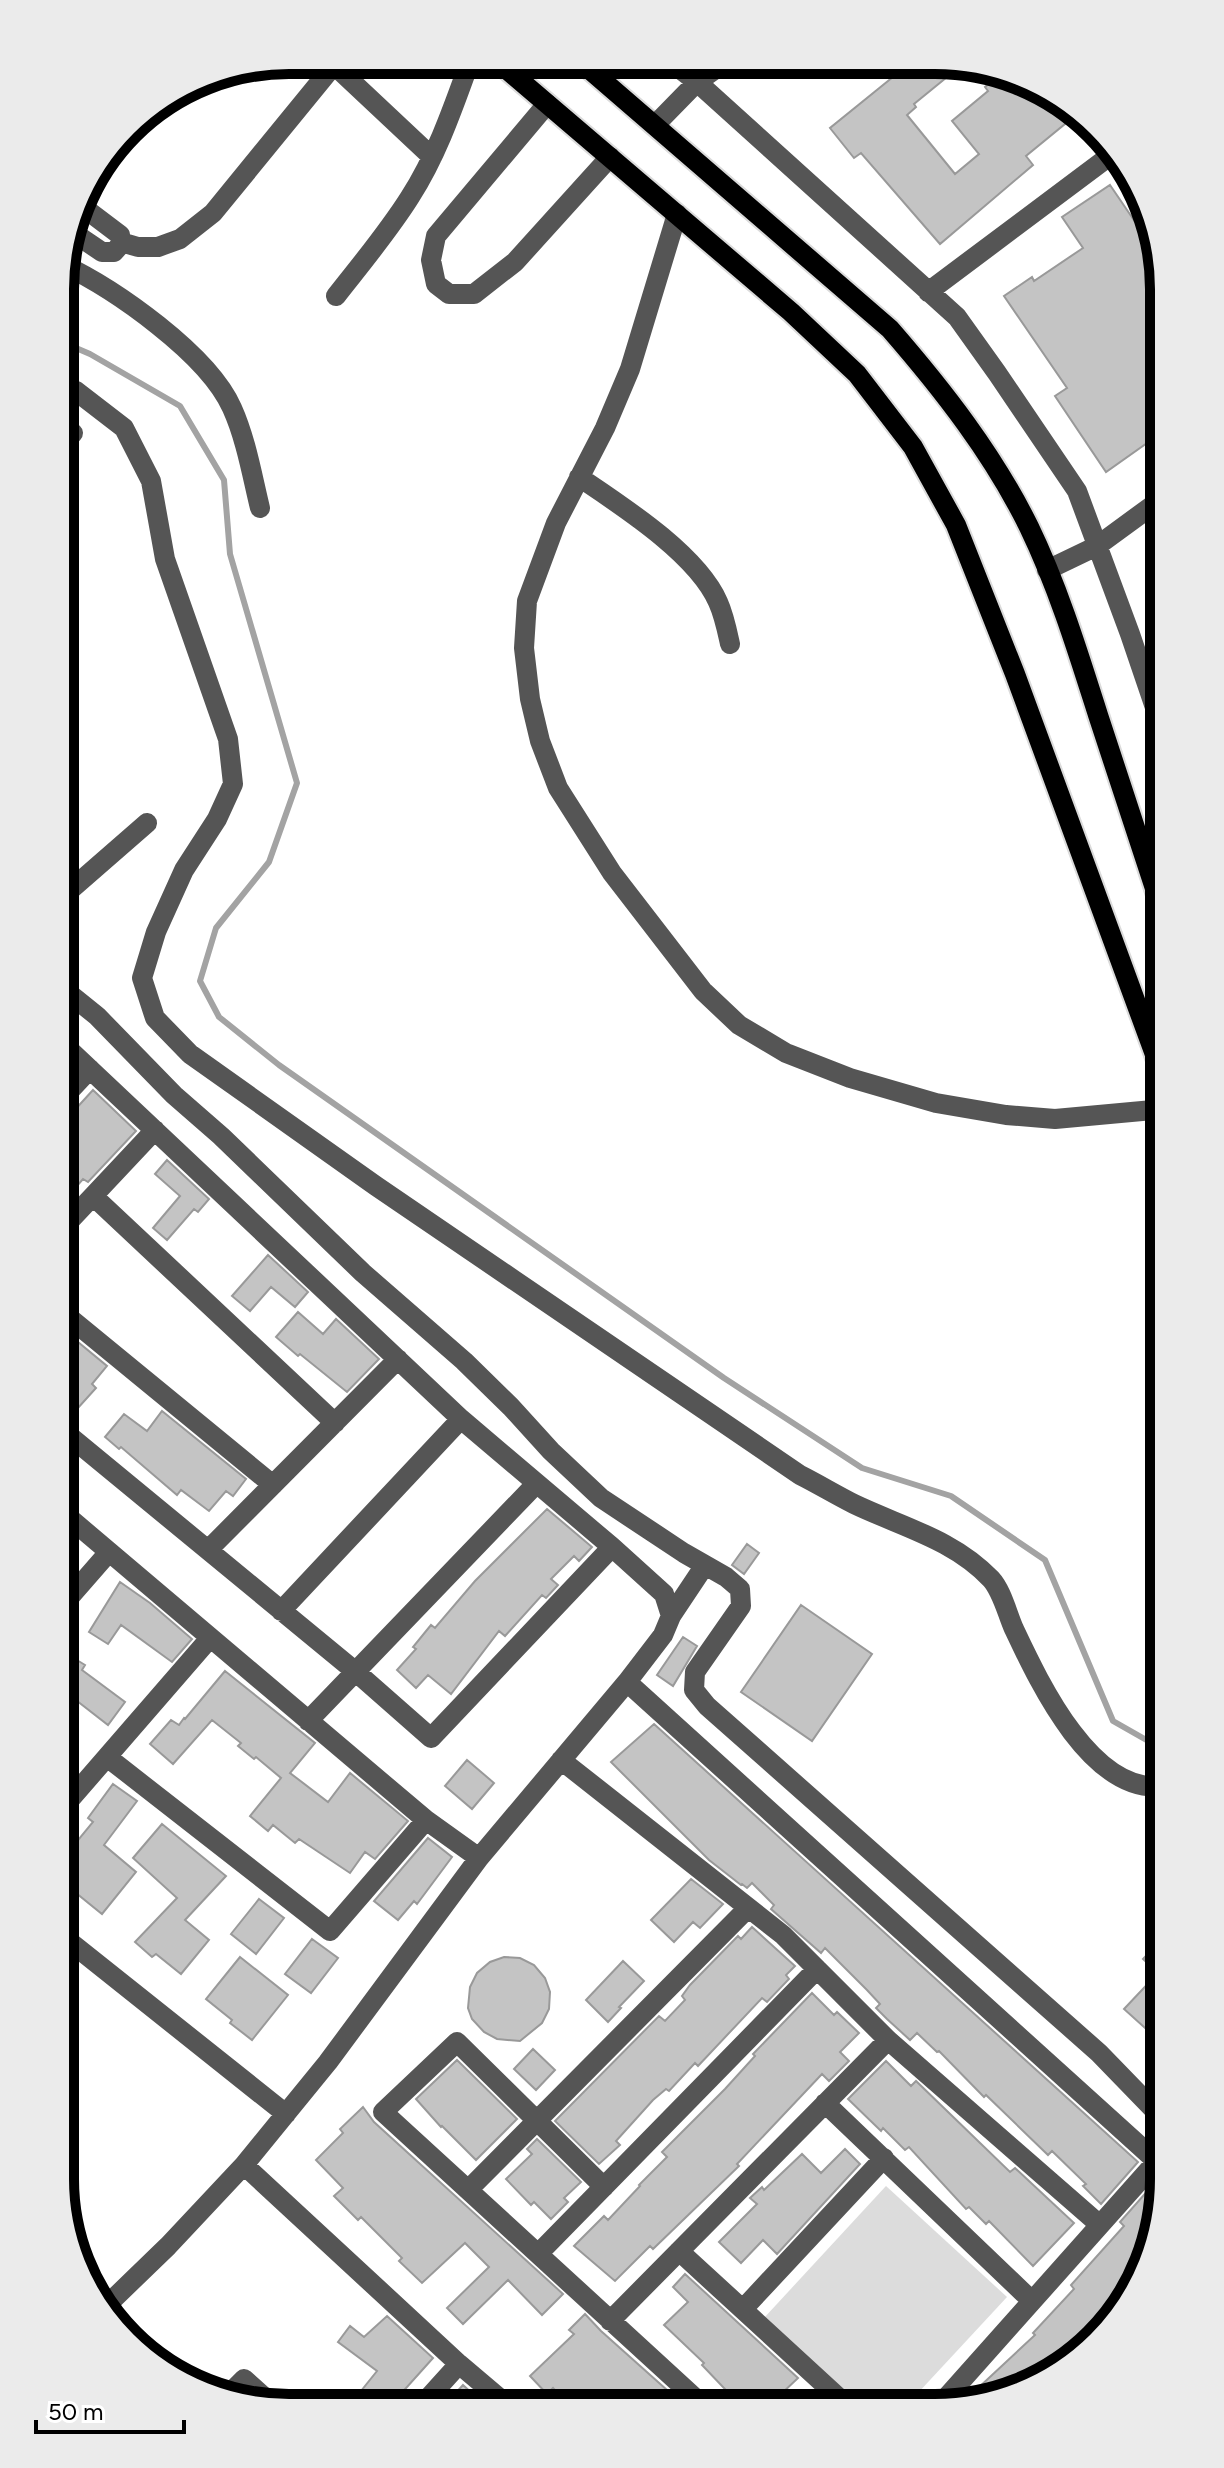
<svg xmlns="http://www.w3.org/2000/svg" width="1224" height="2468" font-family="Figtree,sans-serif">
  <style>
    .green { fill: #dcdcdc }
    .lines { fill: none; stroke-linecap: round; stroke-linejoin: round }
    .stream { stroke: #a3a3a3; stroke-width: 6 }
    .building { fill: #c4c4c4; stroke: #999; stroke-width: 2 }
    .major-casing { stroke: #dbdbdb; stroke-width: 24 }
    .minor { stroke: #555; stroke-width: 20 }
    .major { stroke: #000; stroke-width: 20 }
    .rim { fill: none; stroke: #000; stroke-width: 10 }
  </style>
  <rect width="100%" height="100%" fill="#fff"/>
  <path class="green" d="M886 2186 1007 2297 904 2408H861L764 2318Z"/>
  <g class="lines">
    <path class="stream" d="M62 342 90 354 180 406 224 480 230 554 297 783 269 862 216 928 200 981 219 1017 279 1065 724 1378 862 1468 951 1496 1045 1560 1113 1721 1164 1750"/>
  </g>
  <path class="building" d="M909 64H963L914 104 916 107 907 115 955 174 979 154 952 121 988 91 985 87 1000 75 1058 103 1071 119 1026 156 1033 165 940 244 861 153 854 158 830 128Z
    M1110 185 1159 257 1164 290V431L1106 472 1055 396 1067 388 1004 296 1032 277 1034 281 1083 248 1062 217Z
    M93 1090 136 1131 88 1182 83 1179 61 1204V1125Z
    M167 1160 209 1199 198 1212 194 1209 167 1240 153 1228 180 1196 155 1174Z
    M268 1255 308 1292 295 1307 271 1287 250 1311 232 1296Z
    M298 1312 323 1334 336 1319 379 1359 347 1392 300 1354 298 1356 276 1337Z
    M61 1328 107 1366 92 1384 96 1388 77 1409 61 1394Z
    M162 1411 246 1479 233 1496 226 1491 209 1511 181 1490 177 1495 121 1447 119 1449 105 1437 124 1414 147 1431Z
    M547 1509 592 1547 579 1561 574 1556 551 1579 558 1585 546 1598 542 1595 505 1636 499 1631 451 1694 428 1675 416 1688 397 1670 416 1649 413 1647 431 1625 435 1628 475 1581Z
    M747 1544 759 1553 744 1574 732 1565Z
    M120 1582 150 1603 192 1639 172 1662 121 1625 108 1644 89 1632Z
    M801 1605 872 1654 812 1741 741 1692Z
    M683 1637 697 1646 673 1686 657 1675Z
    M67 1654 85 1665 82 1670 125 1702 108 1725 72 1697 76 1691 60 1681 61 1664Z
    M225 1671 315 1743 290 1773 328 1802 350 1773 408 1821 375 1859 365 1852 350 1873 299 1839 295 1843 273 1825 268 1831 250 1816 281 1778 256 1757 254 1759 238 1746 241 1743 212 1720 173 1764 150 1744 171 1720 179 1725 184 1718 185 1719Z
    M654 1724 1138 2162 1101 2204 1083 2186 1086 2184 1052 2151 1048 2155 986 2095 984 2097 939 2051 937 2052 917 2033 910 2040 887 2019 876 2008 880 2004 867 1990 825 1948 821 1953 771 1909 774 1905 752 1883 747 1888 742 1884 741 1885 709 1860 611 1762Z
    M467 1760 494 1783 472 1809 445 1786Z
    M113 1784 137 1801 104 1845 136 1872 102 1914 60 1880V1862L93 1822 88 1818Z
    M162 1824 226 1876 185 1920 209 1940 181 1974 156 1954 152 1957 135 1942 177 1898 133 1858Z
    M428 1838 452 1857 417 1904 414 1901 398 1920 374 1901Z
    M691 1879 723 1904 700 1928 693 1922 674 1942 651 1920Z
    M259 1899 284 1918 256 1954 231 1934Z
    M752 1927 795 1966 786 1975 789 1979 767 2002 762 1998 698 2066 695 2063 669 2091 666 2089 653 2100 616 2141 620 2145 599 2164 555 2121 659 2016 665 2021 685 2000 682 1996 690 1985 738 1936 741 1939Z
    M1164 1937V2045L1124 2009 1158 1973 1143 1959Z
    M312 1939 338 1958 311 1993 285 1974Z
    M240 1957 288 1995 252 2040 230 2023 232 2020 206 1999Z
    M504 1957 520 1958 534 1965 545 1978 550 1992 549 2009 542 2023 520 2041 497 2039 484 2032 472 2019 468 2008 470 1987 477 1973 490 1962Z
    M623 1961 644 1981 619 2007 621 2008 608 2022 586 2000Z
    M812 1993 834 2015 837 2012 859 2033 840 2052 849 2061 829 2081 822 2074 737 2164 739 2166 653 2249 650 2246 615 2281 574 2246 604 2216 608 2220 640 2186 639 2185 667 2157 662 2152 725 2089 755 2056 753 2054Z
    M533 2049 555 2070 536 2090 514 2069Z
    M457 2060 517 2119 476 2160 442 2126 441 2127 416 2099Z
    M886 2061 911 2086 916 2081 1010 2172 1015 2168 1074 2223 1033 2266 989 2221 986 2224 969 2207 966 2209 909 2147 905 2150 883 2128 881 2131 848 2099Z
    M363 2107 374 2122 563 2294 542 2315 508 2280 463 2324 447 2308 489 2267 465 2243 422 2283 399 2261 402 2258 361 2217 358 2220 334 2196 343 2188 316 2160 343 2133 340 2129Z
    M537 2139 581 2182 564 2198 568 2202 551 2219 534 2202 531 2205 506 2179 532 2154 527 2149Z
    M845 2149 860 2164 777 2254 763 2240 741 2263 719 2242 757 2204 750 2198 762 2187 764 2190 802 2154 821 2173Z
    M1158 2179 1163 2180V2194L1116 2319 1033 2378 1028 2374 1006 2396 961 2404 1035 2335 1033 2333 1074 2289 1071 2285 1124 2226 1120 2222Z
    M685 2274 798 2378 780 2395 792 2408 742 2407 702 2365 704 2363 664 2325 688 2302 673 2287Z
    M585 2314 601 2331 686 2407H571L553 2388 547 2394 530 2376 574 2334 569 2330Z
    M387 2316 433 2358 390 2406H349L377 2371 338 2342 350 2326 364 2337Z
    M463 2385 487 2407H443Z"/>
  <g class="lines">
    <g class="major-casing">
      <path id="major" d="M497 61 791 312 857 374 913 447 956 525 1015 674 1164 1079
        M581 62 890 329C943 390 993 454 1029 527 1058 587 1078 652 1098 715 1120 782 1142 849 1164 916"/>
    </g>
    <path class="minor" d="M671 62 697 82 957 317 997 373 1077 491 1130 634 1164 734
      M334 65 432 157
      M547 104 436 236 431 260 436 284 449 294H474L515 262 610 157
      M655 125 697 82 724 63
      M677 214 630 369 605 428 556 523 527 601 524 648 530 699 540 741 558 788 612 873 703 991 739 1025 786 1053 850 1078 936 1103 1006 1115 1055 1119 1164 1109
      M71 231 102 252H114L121 244 120 235 79 204
      M121 242 138 247H158L180 239 213 213 338 60
      M62 264C115 289 208 354 232 408 246 439 252 475 260 508
      M928 292 1111 155
      M336 296C361 264 388 232 410 197 437 155 453 108 470 61
      M62 385 76 391 124 428 151 481 165 559 228 739 233 784 217 819 184 870 156 932 142 978 155 1018 190 1054 376 1186 800 1475C818 1484 836 1495 854 1504 902 1527 953 1539 991 1579 1002 1591 1007 1613 1014 1629 1039 1682 1092 1796 1164 1786
      M62 445 73 433
      M579 477C622 506 697 554 718 602 724 615 727 630 730 644
      M1047 570 1097 546 1164 497
      M61 898 147 823
      M61 987 97 1016 174 1095 221 1136 363 1273 464 1361 511 1407 551 1451 601 1498 684 1553 726 1577 740 1589 741 1606 695 1672 694 1690 707 1706 1099 2053 1163 2119
      M61 1042 461 1419 612 1547 664 1594 671 1616
      M61 1100 90 1069
      M93 1196 335 1423
      M61 1230 155 1130
      M61 1311 273 1485
      M61 1429 356 1672 431 1738 612 1547
      M61 1511 426 1820 479 1858
      M208 1550 398 1359
      M61 1607 109 1552
      M281 1611 461 1419
      M627 1682 1163 2167
      M308 1721 536 1484
      M107 1757 330 1931 426 1820
      M561 1760 783 1935 888 2040 1100 2225
      M60 1811 210 1638
      M60 1934 286 2114
      M825 2103 1032 2301
      M244 2165 459 2364 510 2407
      M604 2187 457 2042 383 2112 705 2407
      M468 2190 748 1908
      M679 2251 850 2408
      M538 2254 817 1969
      M107 2305 168 2246 244 2165 328 2062 479 1858 627 1682 663 1635 671 1616 705 1565
      M743 2309 884 2158
      M610 2321 888 2040
      M230 2393 244 2379 274 2406
      M421 2406 459 2364
      M937 2408 1157 2161"/>
    <use href="#major" class="major"/>
  </g>
  <path d="M0 0H1224V2468H0ZM289 74H935A215 215 0 0 1 1150 289V2179A215 215 0 0 1 935 2394H289A215 215 0 0 1 74 2179V289A215 215 0 0 1 289 74Z" fill="#ebebeb" fill-rule="evenodd"/>
  <path class="rim" d="M289 74H935A215 215 0 0 1 1150 289V2179A215 215 0 0 1 935 2394H289A215 215 0 0 1 74 2179V289A215 215 0 0 1 289 74Z"/>
  <path d="M36 2420v12h148v-12" fill="none" stroke="#000000" stroke-width="4"/>
  <text x="48" y="2420" font-size="24" fill="#000000" stroke="#ffffff" stroke-width="6" paint-order="stroke">50 m</text>
</svg>
